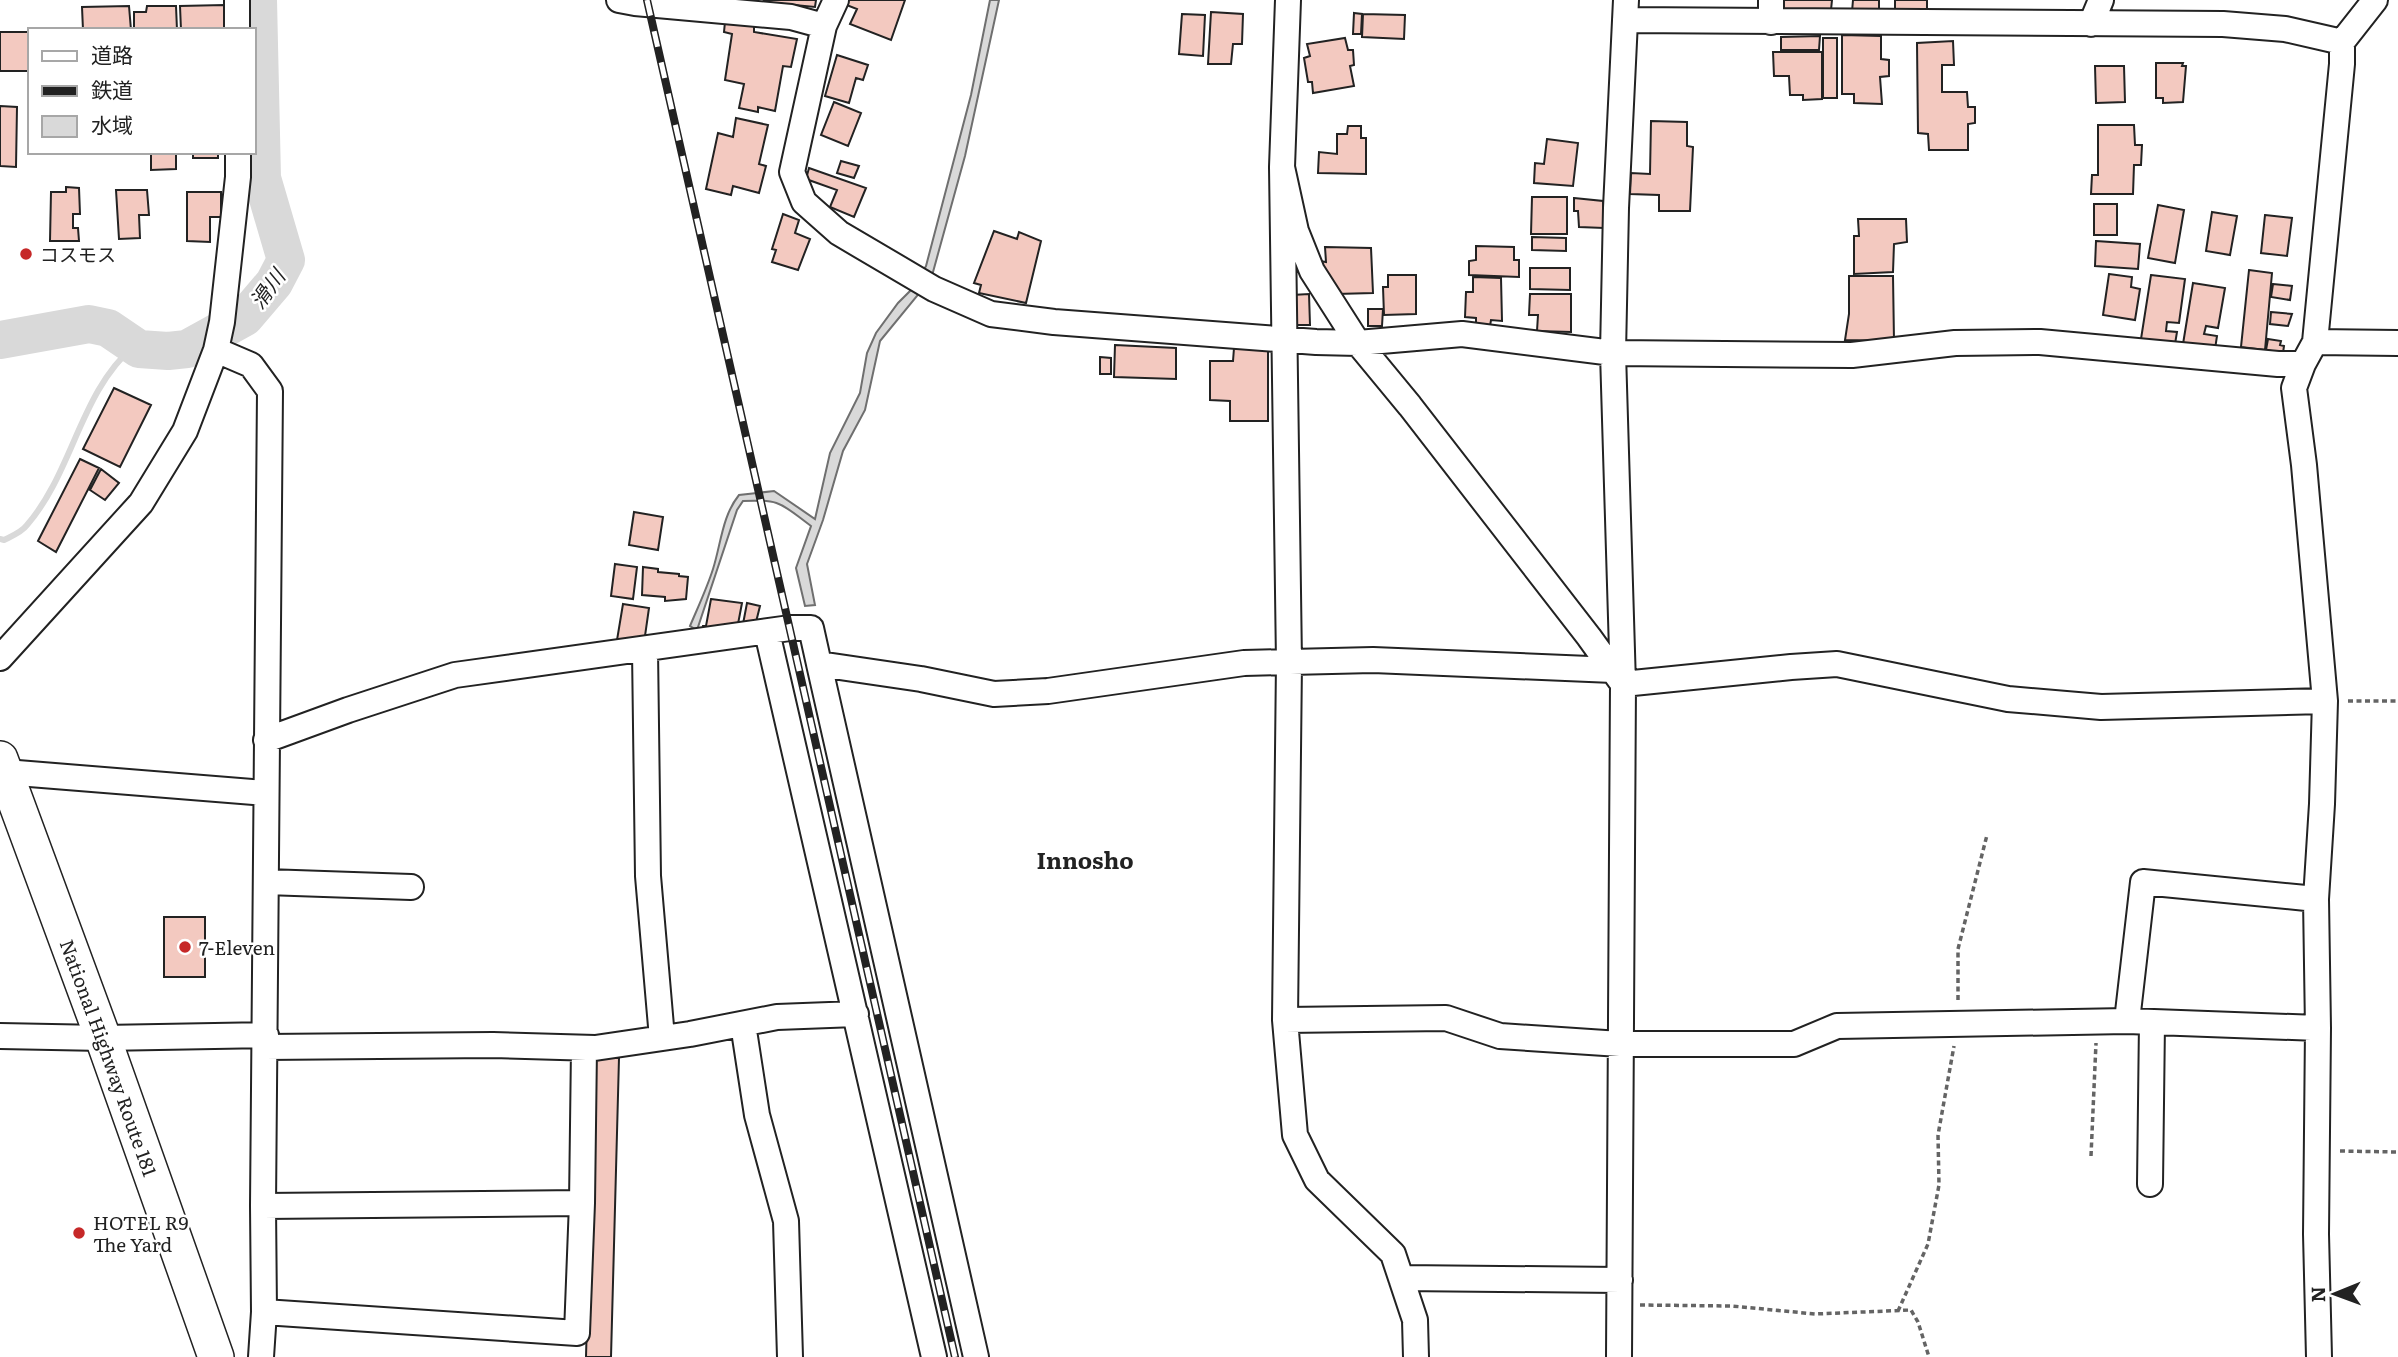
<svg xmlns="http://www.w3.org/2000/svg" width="2398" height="1357" font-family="Literata,'Noto Sans JP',serif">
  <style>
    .water { fill: #d9d9d9; stroke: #6f6f6f; stroke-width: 2 }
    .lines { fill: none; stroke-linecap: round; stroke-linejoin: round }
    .stream { stroke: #d9d9d9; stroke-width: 6 }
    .river { stroke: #d9d9d9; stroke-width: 38 }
    .building { fill: #f3c9c0; stroke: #222; stroke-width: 2 }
    .minor-casing { stroke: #222; stroke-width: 28 }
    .highway-casing { stroke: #222; stroke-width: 38 }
    .path { stroke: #646464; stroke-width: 3.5; stroke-dasharray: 5 3.5; stroke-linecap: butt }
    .minor { stroke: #fff; stroke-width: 24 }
    .highway { stroke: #fff; stroke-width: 35 }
    .rail-casing { stroke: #222; stroke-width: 8 }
    .rail { stroke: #fff; stroke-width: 5; stroke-dasharray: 16; stroke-linecap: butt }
    .poi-dot { fill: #c62828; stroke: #fff; stroke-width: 2.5 }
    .labels { text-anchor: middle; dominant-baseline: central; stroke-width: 5; stroke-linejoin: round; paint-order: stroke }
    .poi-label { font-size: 19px; fill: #222; stroke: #fff; text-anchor: start }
    .street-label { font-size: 19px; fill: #222; stroke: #fff }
    .water-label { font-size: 21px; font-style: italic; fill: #222; stroke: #fff }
    .quarter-label { font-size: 23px; font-weight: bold; fill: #222; stroke: #fff }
  </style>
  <rect width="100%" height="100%" fill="#fff"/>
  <path class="water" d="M990 0H999L965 156 933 272 917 296 880 341 865 410 843 451 823 520 807 564 815 605 805 606 796 568 811 526C781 504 782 499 743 501L737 510 697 630 690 626C698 607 707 588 713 569 721 544 722 516 739 495L774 491 815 519 830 453 860 393 867 353 876 333 898 303 911 290 926 266 971 95Z"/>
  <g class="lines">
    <path class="stream" d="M0 539 4 540C12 536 22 532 27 525 73 472 80 392 134 346"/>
    <path class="river" d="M0 340 89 324 108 328 139 349 168 351 187 349 245 317 274 283 286 260 262 178 258 0"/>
  </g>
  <path class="building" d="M764 0H816L815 7 763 2Z
    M847 0H905L891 40 850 24 857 9 844 4Z
    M1778 0H1832L1831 10H1778Z
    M1853 0H1879V12H1852Z
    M1895 0H1927V13L1895 12Z
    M224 5 225 30H181L180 6Z
    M129 6 131 30H83L82 7Z
    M147 6H176L177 30H134V12H146Z
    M1211 12 1243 14 1242 44H1233L1231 64H1208Z
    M1354 13 1362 14 1361 34H1353Z
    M1182 14 1205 15 1203 56 1179 54Z
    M1363 14 1405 15 1404 39 1362 37Z
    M725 22 754 25V32L797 39 791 67 783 66 775 111 758 107V112L739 108 744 84 725 80 732 34 724 32Z
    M0 32H30V71H0Z
    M1842 35 1881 36V59L1889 60V76L1880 77 1882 104 1854 103V94H1842Z
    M1820 36 1819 50H1781V37Z
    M1345 38 1348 50H1353L1354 65 1350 66 1354 86 1313 93 1312 82H1308L1304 58 1310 56 1307 44Z
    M1823 38H1837V98H1823Z
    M1953 41 1954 65H1942V92H1967L1968 107H1975V123L1968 124V150H1929L1928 134 1918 133 1917 43Z
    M1773 52H1822V99L1803 100V95H1790L1789 76H1774Z
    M837 55 868 65 863 80 856 78 849 103 825 96Z
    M2156 63H2183L2182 66H2186L2183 102 2163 103V98H2156Z
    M2095 66H2124L2125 102 2096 103Z
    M834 102 861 113 848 146 821 135Z
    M0 106 17 107 16 167 0 166Z
    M736 118 768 125 759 164 766 166 759 193 733 186 731 195 706 189 718 133 733 137Z
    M1651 121 1687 122V146L1693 147 1690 211H1659V195L1630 194 1631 173 1650 174Z
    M2098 125H2134L2135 145H2142L2141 165H2134L2133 194H2091L2092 175H2098Z
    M1348 126H1361V138H1366V174L1318 173 1319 152 1337 154V134H1347Z
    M1547 139 1578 143 1573 186 1534 183 1535 163 1544 164Z
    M151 152H176V169L151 170Z
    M193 152H218V158H193Z
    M841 161 859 166 854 178 837 173Z
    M809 168 866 188 854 217 830 207 837 190 806 179Z
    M66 187 79 188 80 214H73V228H78L79 241H50L51 192H66Z
    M116 190H147L149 215H139L140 238 119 239Z
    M187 192H221V217H210V242L187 241Z
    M1532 197H1567V234H1531Z
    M1574 198 1603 201 1604 228 1579 227 1578 211H1574Z
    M2094 204H2117V235H2094Z
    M2158 205 2184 210 2175 263 2148 258Z
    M2212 212 2237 216 2230 255 2206 251Z
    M783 214 799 220 795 233 810 239 798 270 772 262 776 250 772 249Z
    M2265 215 2292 218 2287 256 2261 253Z
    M1858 219H1906L1907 242 1894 244 1893 272 1854 274V236H1859Z
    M994 231 1017 239 1019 232 1041 241 1026 303 979 293 981 285 974 283Z
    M1532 237 1566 238V251L1532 250Z
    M2096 241 2140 244 2138 269 2095 266Z
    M1476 246 1514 247V260H1519V277L1469 275V261L1476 260Z
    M1325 247 1371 248 1373 293 1336 294 1320 261 1326 262Z
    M1530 268H1570V290L1530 289Z
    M2249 270 2272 273 2265 350 2241 347Z
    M2109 274 2132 277 2131 287 2140 289 2135 320 2103 315Z
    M1388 275H1416V314L1384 315 1383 287H1388Z
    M2151 275 2185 279 2179 323 2167 322 2166 331 2177 332 2175 344 2141 339Z
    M1849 276H1893L1894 341 1845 340 1849 314Z
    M1473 277 1501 278 1502 321 1491 320 1490 326 1476 325V318L1465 317 1466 292H1473Z
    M2193 283 2225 288 2218 328 2206 326 2204 334 2217 336 2215 349 2183 344Z
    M2273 284 2292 286 2290 300 2271 297Z
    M1309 294 1310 325H1293L1292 295Z
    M1530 294H1571V332L1537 331 1538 315H1529Z
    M1368 309H1383L1382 326H1368Z
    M2271 312 2292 314 2288 326 2270 324Z
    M2268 339 2281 341 2280 345 2284 346 2283 353 2266 350Z
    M1115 345 1176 348V379L1114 377Z
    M1234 348 1268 350V421H1230V401L1210 400V361H1233Z
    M1100 357 1111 358V374H1100Z
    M114 388 151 405 120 467 83 449Z
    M80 459 99 468 56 552 38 541Z
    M101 469 119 483 105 500 90 490Z
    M634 512 663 517 658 550 629 545Z
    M615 564 637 567 633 599 611 596Z
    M643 567 658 569V572L679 574V576L688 577 686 599 665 601V597L642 595Z
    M711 599 742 603 738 624H725L724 628 702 633 703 626H706Z
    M747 603 760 606 755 626 743 624Z
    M623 604 649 608 644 643 617 640Z
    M164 917H205V977H164Z
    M594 1057 619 1058 611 1357H586Z"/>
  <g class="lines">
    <g class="minor-casing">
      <path id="minor" d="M237 0V30
        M619 0 635 3 791 17 824 26
        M836 0 824 26 792 172 804 202 839 233 934 289 991 314 1054 322 1316 342 1358 343 1462 334 1613 353 1852 355 1955 343 2040 342 2278 364H2303
        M1288 0 1282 167 1296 231 1312 271 1358 343 1410 406 1589 637 1620 680
        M1771 0V22
        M1625 20 2223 24 2285 29 2342 42
        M2091 24 2101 0
        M1282 167 1289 662 1285 1020 1295 1135 1317 1180 1393 1254 1415 1320 1416 1357
        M2315 342 2398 343
        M216 350 251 365 270 391 263 1206 264 1312 261 1357
        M767 632 934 1357
        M645 650 648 876 662 1038
        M0 658 141 503 185 431 216 350 222 322 238 177V152
        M819 664 976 1357
        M1623 684 1791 667 1837 664 2008 699 2101 707 2325 701
        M266 740 348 710 455 675 790 628H811L819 664 921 679 994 694 1048 691 1244 663 1373 660 1613 670
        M5 772 266 793
        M266 882 411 887
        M1285 1020 1446 1018 1500 1036 1620 1044H1794L1837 1026 2127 1021 2143 882 2316 899
        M2127 1021 2318 1028
        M743 1024 757 1115 786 1221 790 1357
        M0 1036 103 1038 266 1035
        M265 1047 493 1045 595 1048 690 1034 777 1017 856 1014
        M2150 1184 2152 1022
        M263 1206 582 1203
        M1401 1278 1620 1280
        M264 1312 577 1333 582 1203 584 1048
        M1619 1357 1623 684 1613 353 1616 208 1626 0
        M2319 1357 2316 1234 2318 1028 2316 899 2322 804 2325 701 2304 465 2294 388 2303 364 2315 342 2342 64V42L2375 0"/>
    </g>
    <g class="highway-casing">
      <g id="highway">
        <path id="s1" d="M0 759 103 1038 216 1357"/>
      </g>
    </g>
    <path class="path" d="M2348 701H2398
      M1958 1000V949L1987 835
      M2340 1151 2398 1152
      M2091 1156 2096 1043
      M1640 1305 1732 1306 1815 1314 1911 1310 1918 1322 1929 1357
      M1898 1311 1928 1244 1939 1185 1938 1135 1954 1046"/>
    <use href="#minor" class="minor"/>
    <use href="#highway" class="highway"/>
    <g class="rail-casing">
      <path id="rail" d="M647 0 955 1357"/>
    </g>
    <use href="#rail" class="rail"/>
  </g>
  <g class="poi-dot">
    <circle cx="26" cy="254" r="7"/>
    <circle cx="185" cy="947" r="7"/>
    <circle cx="79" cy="1233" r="7"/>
  </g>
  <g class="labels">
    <g class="poi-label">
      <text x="40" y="254">コスモス</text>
      <text x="199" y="947">7-Eleven</text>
      <text x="93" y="1222">HOTEL R9<tspan x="93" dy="22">The Yard</tspan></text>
    </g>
    <g class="street-label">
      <text stroke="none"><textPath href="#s1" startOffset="318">National Highway Route 181</textPath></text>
    </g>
    <g class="water-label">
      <text transform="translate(266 288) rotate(-54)">滑川</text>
    </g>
    <g class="quarter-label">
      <text x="1085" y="859">Innosho</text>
    </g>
  </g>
  <rect x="28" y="28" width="228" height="126" fill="#ffffff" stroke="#a7a7a7" stroke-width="2"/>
  <rect x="42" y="51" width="35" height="10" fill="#ffffff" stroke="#a7a7a7" stroke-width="2"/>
  <text x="91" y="63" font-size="21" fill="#222222">道路</text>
  <rect x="42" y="86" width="35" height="10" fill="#222222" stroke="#a7a7a7" stroke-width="2"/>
  <text x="91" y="98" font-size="21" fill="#222222">鉄道</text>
  <rect x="42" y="116" width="35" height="21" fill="#d9d9d9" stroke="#a7a7a7" stroke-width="2"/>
  <text x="91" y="133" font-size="21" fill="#222222">水域</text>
  <g transform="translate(2335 1294) rotate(269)" stroke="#ffffff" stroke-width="5" paint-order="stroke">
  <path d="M0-5L12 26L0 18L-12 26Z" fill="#222222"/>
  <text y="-10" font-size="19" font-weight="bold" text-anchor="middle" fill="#222222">N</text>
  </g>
</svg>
